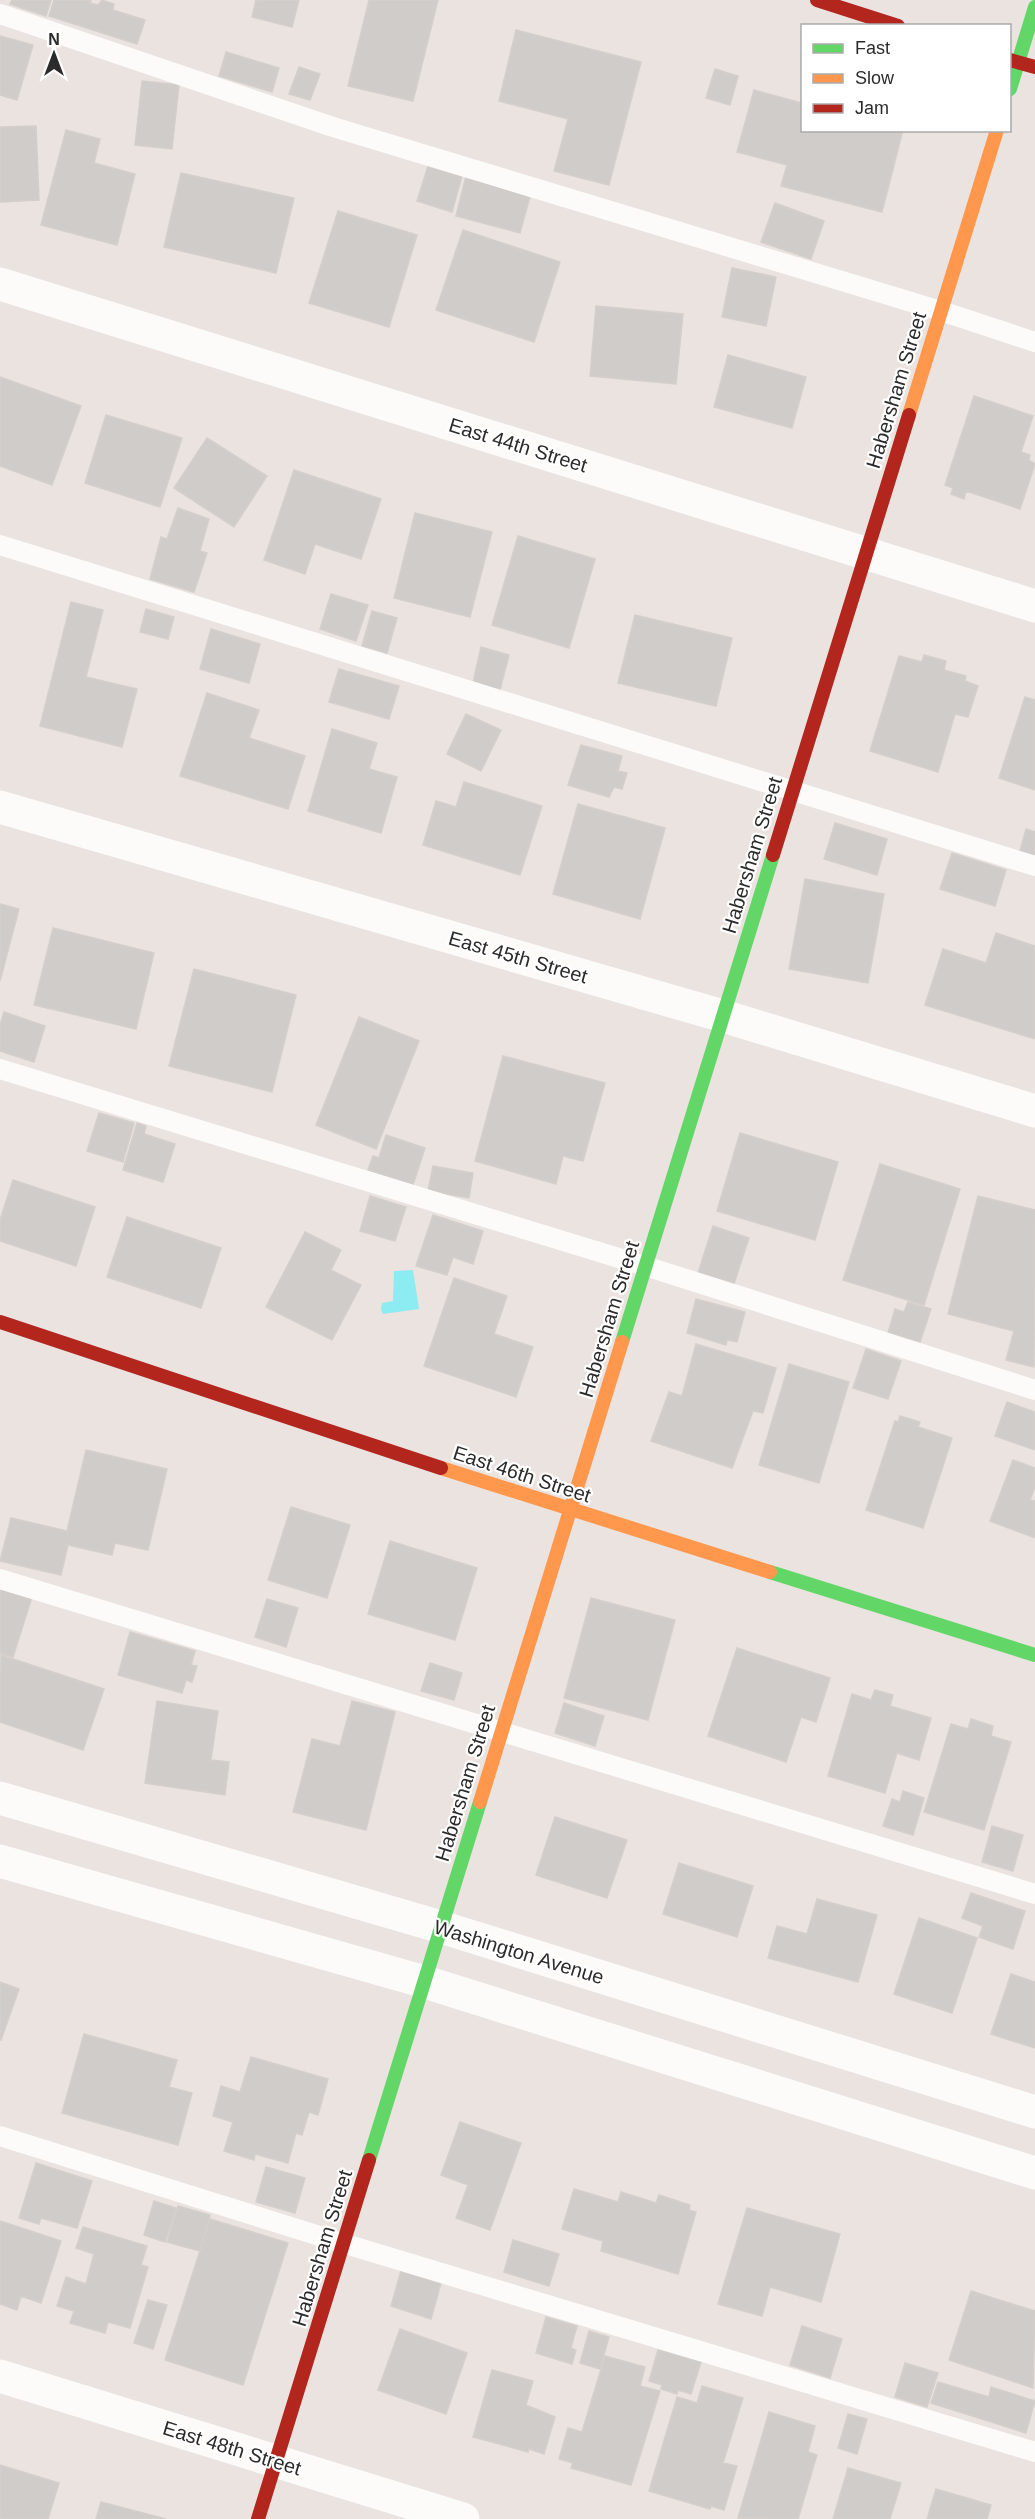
<svg xmlns="http://www.w3.org/2000/svg" width="1035" height="2519" font-family="Helvetica,sans-serif">
  <style>
    .water { fill: #8debf2 }
    .building { fill: #d0ccc9; stroke: #d5cfcb; stroke-width: 1.5 }
    .lines { fill: none; stroke-linecap: round; stroke-linejoin: round }
    .lane { stroke: #fcfbfa; stroke-width: 20 }
    .street { stroke: #fcfbfa; stroke-width: 33 }
    .fast { stroke: #63d668; stroke-width: 14 }
    .slow { stroke: #ff974d; stroke-width: 14 }
    .jam { stroke: #b3261e; stroke-width: 14 }
    .labels { text-anchor: middle; dominant-baseline: central; stroke-width: 4.5; stroke-linejoin: round; paint-order: stroke }
    .street-label { font-size: 20px; fill: #2b2b2b; stroke: #fff }
  </style>
  <rect width="100%" height="100%" fill="#eae3df"/>
  <path class="water" d="M413 1270 419 1309 383 1314 381 1310 382 1303 393 1301 394 1271Z"/>
  <path class="building" d="M12 0H51L46 16 10 4Z
    M54 0H91L90 3 98 5 102 0 114 4 113 10 145 20 137 44 49 16Z
    M256 0H299L292 27 252 17Z
    M369 0H438L413 101 348 86Z
    M516 30 641 62 609 185 554 171 568 119 499 101Z
    M0 36 33 45 17 100 0 95Z
    M226 52 279 68 272 92 219 76Z
    M299 67 320 74 310 100 289 94Z
    M715 69 738 76 730 105 706 98Z
    M142 81 179 85 172 149 135 145Z
    M754 90 802 103V130H903L882 212 781 186 787 165 737 152Z
    M36 126 39 200 0 202V127Z
    M66 130 100 139 94 163 135 174 117 245 41 225Z
    M428 166 462 176 452 212 417 201Z
    M181 173 294 198 276 273 164 247Z
    M466 176 531 193 520 233 456 216Z
    M775 203 824 221 811 259 761 242Z
    M338 211 417 235 389 327 309 303Z
    M463 230 560 262 534 342 436 310Z
    M732 268 776 277 766 326 722 317Z
    M596 306 683 314 676 384 590 376Z
    M728 355 806 377 792 428 714 407Z
    M0 377 81 406 52 485 0 466Z
    M974 396 1033 416 1021 452 1030 455 1029 460 1035 464 1020 509 966 491 964 499 951 494 953 488 945 485Z
    M106 415 182 438 160 507 85 483Z
    M207 438 267 476 234 527 174 488Z
    M294 470 381 499 361 559 315 544 305 574 264 560Z
    M178 508 209 519 200 551 207 553 194 592 150 579 161 537 167 539Z
    M415 513 492 532 470 617 394 598Z
    M518 536 595 559 569 648 492 625Z
    M331 594 368 605 356 641 320 629Z
    M71 602 103 610 86 677 137 689 122 747 40 726Z
    M146 609 174 617 168 639 140 632Z
    M372 611 397 618 387 653 362 646Z
    M635 615 732 638 716 706 618 683Z
    M211 629 260 644 249 683 200 669Z
    M481 647 509 655 499 694 472 687Z
    M924 655 946 661 944 670 966 676 965 681 978 686 968 717 955 714 938 772 870 751 899 656 922 662Z
    M339 669 399 686 389 719 329 702Z
    M207 693 259 710 249 738 305 756 288 809 180 776Z
    M1025 697 1035 700V790L999 778Z
    M466 714 501 730 481 771 447 754Z
    M332 729 377 743 369 769 397 777 381 833 308 811Z
    M581 745 622 756 618 771 627 773 622 789 614 787 609 797 568 785Z
    M464 782 542 806 520 875 423 845 436 801 456 807Z
    M578 804 665 828 640 919 553 894Z
    M835 823 887 839 877 875 824 859Z
    M1026 829 1035 832V862L1018 858Z
    M952 853 1006 870 995 906 940 889Z
    M805 879 884 894 868 983 789 969Z
    M0 904 19 909 0 981Z
    M53 928 154 953 136 1029 34 1005Z
    M996 933 1035 946V1039L925 1005 943 949 986 963Z
    M194 969 296 995 272 1092 169 1066Z
    M4 1012 45 1026 34 1062 0 1051V1025Z
    M359 1017 419 1041 376 1149 316 1125Z
    M503 1056 605 1083 583 1161 563 1156 556 1184 475 1161Z
    M99 1113 134 1123 123 1162 87 1151Z
    M137 1123 146 1126 144 1134 175 1144 163 1182 123 1170Z
    M740 1133 838 1162 815 1240 717 1211Z
    M386 1135 425 1148 413 1185 368 1170 373 1156 379 1158Z
    M880 1164 960 1189 924 1305 843 1280Z
    M433 1166 473 1173 469 1198 428 1191Z
    M13 1180 95 1207 76 1266 0 1241V1220Z
    M370 1196 406 1207 395 1241 360 1231Z
    M978 1196 1035 1210 1034 1367 1006 1360 1014 1331 948 1314Z
    M433 1215 483 1231 473 1264 453 1257 447 1275 416 1266Z
    M127 1217 221 1248 201 1308 107 1277Z
    M713 1226 749 1238 734 1284 698 1273Z
    M305 1232 341 1250 331 1270 361 1285 332 1340 266 1307Z
    M454 1278 507 1296 494 1334 533 1347 516 1397 424 1366Z
    M696 1299 745 1312 737 1342 727 1340 726 1345 687 1333Z
    M908 1302 931 1309 920 1342 888 1333 895 1309 904 1312Z
    M696 1344 776 1368 763 1413 753 1411 732 1468 651 1441 669 1392 682 1396Z
    M866 1349 901 1361 888 1399 853 1388Z
    M789 1364 849 1382 819 1483 759 1465Z
    M1007 1402 1035 1412V1450L995 1436Z
    M900 1416 920 1422 918 1427 952 1438 923 1528 866 1510 895 1421 898 1422Z
    M86 1450 167 1469 148 1550 115 1543 112 1555 68 1545 61 1575 0 1561 11 1518 67 1531Z
    M1013 1460 1035 1468V1487L1030 1500 1035 1501V1538L990 1521Z
    M291 1507 350 1525 327 1598 268 1580Z
    M390 1541 477 1568 455 1640 368 1614Z
    M0 1588 32 1597 13 1657 0 1653Z
    M591 1598 675 1620 648 1720 564 1698Z
    M267 1599 298 1608 286 1647 255 1637Z
    M130 1632 195 1651 191 1665 197 1666 192 1682 186 1680 182 1693 118 1675Z
    M737 1648 830 1678 816 1722 801 1717 786 1762 708 1736Z
    M1 1655 104 1689 83 1750 0 1722Z
    M430 1663 462 1673 454 1700 421 1691Z
    M875 1690 893 1695 890 1706 931 1718 919 1760 897 1753 885 1793 828 1776 852 1694 871 1700Z
    M157 1701 218 1711 211 1760 229 1762 225 1795 145 1783Z
    M352 1701 395 1712 366 1830 293 1812 312 1739 340 1746Z
    M564 1703 604 1716 595 1746 555 1733Z
    M971 1719 993 1726 991 1736 1011 1742 984 1830 924 1812 951 1724 968 1729Z
    M903 1791 924 1798 913 1835 883 1826 892 1799 900 1802Z
    M555 1817 627 1840 607 1898 536 1875Z
    M992 1826 1023 1835 1013 1871 982 1862Z
    M679 1863 753 1886 737 1937 663 1914Z
    M971 1893 1025 1911 1013 1949 979 1937 983 1926 962 1918Z
    M817 1899 877 1915 858 1982 768 1958 777 1926 807 1934Z
    M919 1918 977 1938 952 2013 894 1994Z
    M1011 1974 1035 1982V2048L991 2034Z
    M0 1982 19 1989 1 2040H0Z
    M84 2034 177 2060 169 2087 192 2093 178 2145 62 2113Z
    M251 2057 328 2079 318 2115 309 2112 302 2135 296 2133 288 2163 255 2154 254 2160 224 2151 233 2122 213 2116 221 2086 240 2092Z
    M460 2122 521 2143 490 2230 456 2218 468 2185 441 2175Z
    M36 2163 92 2181 77 2228 41 2218 39 2224 19 2218Z
    M266 2167 305 2178 295 2213 256 2202Z
    M574 2189 618 2202 621 2192 656 2203 659 2195 690 2205 689 2210 696 2212 678 2274 601 2251 603 2241 562 2229Z
    M154 2201 176 2208 165 2242 144 2235Z
    M178 2206 210 2215 200 2251 167 2242Z
    M747 2208 840 2234 821 2302 770 2287 762 2316 718 2304Z
    M210 2219 288 2243 243 2385 165 2360Z
    M0 2221 61 2241 41 2303 21 2296 17 2310 0 2304Z
    M83 2227 147 2246 141 2265 148 2267 130 2328 108 2322 105 2333 70 2323 74 2311 57 2306 66 2277 86 2284 94 2254 76 2248Z
    M513 2240 559 2254 549 2286 504 2272Z
    M401 2271 441 2283 431 2319 391 2306Z
    M971 2291 1035 2311 1033 2388 949 2360Z
    M148 2300 167 2305 153 2349 134 2343Z
    M546 2317 577 2326 571 2348 576 2350 572 2364 536 2353Z
    M802 2326 842 2339 830 2378 790 2365Z
    M400 2329 467 2353 446 2414 378 2390Z
    M589 2331 609 2337 600 2369 580 2363Z
    M658 2350 701 2362 691 2394 678 2390 677 2394 661 2389 662 2385 649 2381Z
    M605 2356 645 2367 640 2386 660 2391 631 2485 571 2468 573 2463 559 2459 568 2428 582 2432Z
    M905 2363 938 2373 927 2407 895 2397Z
    M492 2370 533 2381 526 2405 555 2417 544 2454 529 2449 528 2452 473 2437Z
    M938 2382 989 2397 991 2387 1035 2401 1026 2433 931 2403Z
    M702 2386 743 2398 723 2463 737 2466 724 2510 711 2506 710 2509 649 2491 677 2397 697 2403Z
    M769 2412 815 2426 808 2452 817 2455 798 2519 738 2518Z
    M848 2414 867 2419 857 2454 838 2448Z
    M0 2465 59 2483 48 2519H0Z
    M848 2468 901 2483 890 2519H833Z
    M936 2489 991 2505 987 2519H927Z
    M101 2502 166 2519H96Z"/>
  <g class="lines">
    <path class="lane" d="M0 14 333 127 941 311 1035 342
      M0 545 1035 866
      M0 1069 645 1266 1035 1390
      M0 1579 1035 1894
      M0 2136 339 2242 1035 2452"/>
    <path class="street" d="M0 284 1035 606
      M0 807 723 1016 1035 1111
      M0 1798 441 1927 1035 2112
      M0 1861 425 1982 1035 2173
      M0 2376 463 2519"/>
    <path class="fast" d="M1010 89 1035 7
      M622 1342 773 855
      M770 1572 1035 1655
      M369 2160 480 1802"/>
    <path class="slow" d="M909 415 997 130
      M441 1468 770 1572
      M480 1802 622 1342"/>
    <path class="jam" d="M817 0 898 26
      M1010 60 1035 67
      M773 855 909 415
      M0 1322 441 1468
      M258 2519 369 2160"/>
  </g>
  <g class="labels">
    <g class="street-label">
      <text transform="translate(896 390) rotate(-73)">Habersham Street</text>
      <text transform="translate(518 445) rotate(17)">East 44th Street</text>
      <text transform="translate(752 855) rotate(-73)">Habersham Street</text>
      <text transform="translate(518 957) rotate(16)">East 45th Street</text>
      <text transform="translate(609 1319) rotate(-73)">Habersham Street</text>
      <text transform="translate(522 1474) rotate(18)">East 46th Street</text>
      <text transform="translate(465 1783) rotate(-73)">Habersham Street</text>
      <text transform="translate(519 1952) rotate(17)">Washington Avenue</text>
      <text transform="translate(322 2248) rotate(-73)">Habersham Street</text>
      <text transform="translate(232 2448) rotate(17)">East 48th Street</text>
    </g>
  </g>
  <rect x="801" y="24" width="210" height="108" fill="#ffffff" stroke="#aaaaaa" stroke-width="1.5"/>
  <rect x="813" y="44" width="30" height="9" fill="#63d668" stroke="#aaaaaa" stroke-width="1.5"/>
  <text x="855" y="54" font-size="18" fill="#2b2b2b">Fast</text>
  <rect x="813" y="74" width="30" height="9" fill="#ff974d" stroke="#aaaaaa" stroke-width="1.5"/>
  <text x="855" y="84" font-size="18" fill="#2b2b2b">Slow</text>
  <rect x="813" y="104" width="30" height="9" fill="#b3261e" stroke="#aaaaaa" stroke-width="1.5"/>
  <text x="855" y="114" font-size="18" fill="#2b2b2b">Jam</text>
  <g transform="translate(54 54)" stroke="#ffffff" stroke-width="4.5" paint-order="stroke">
  <path d="M0-4.5L10 22L0 15L-10 22Z" fill="#2b2b2b"/>
  <text y="-9" font-size="16" font-weight="bold" text-anchor="middle" fill="#2b2b2b">N</text>
  </g>
</svg>
